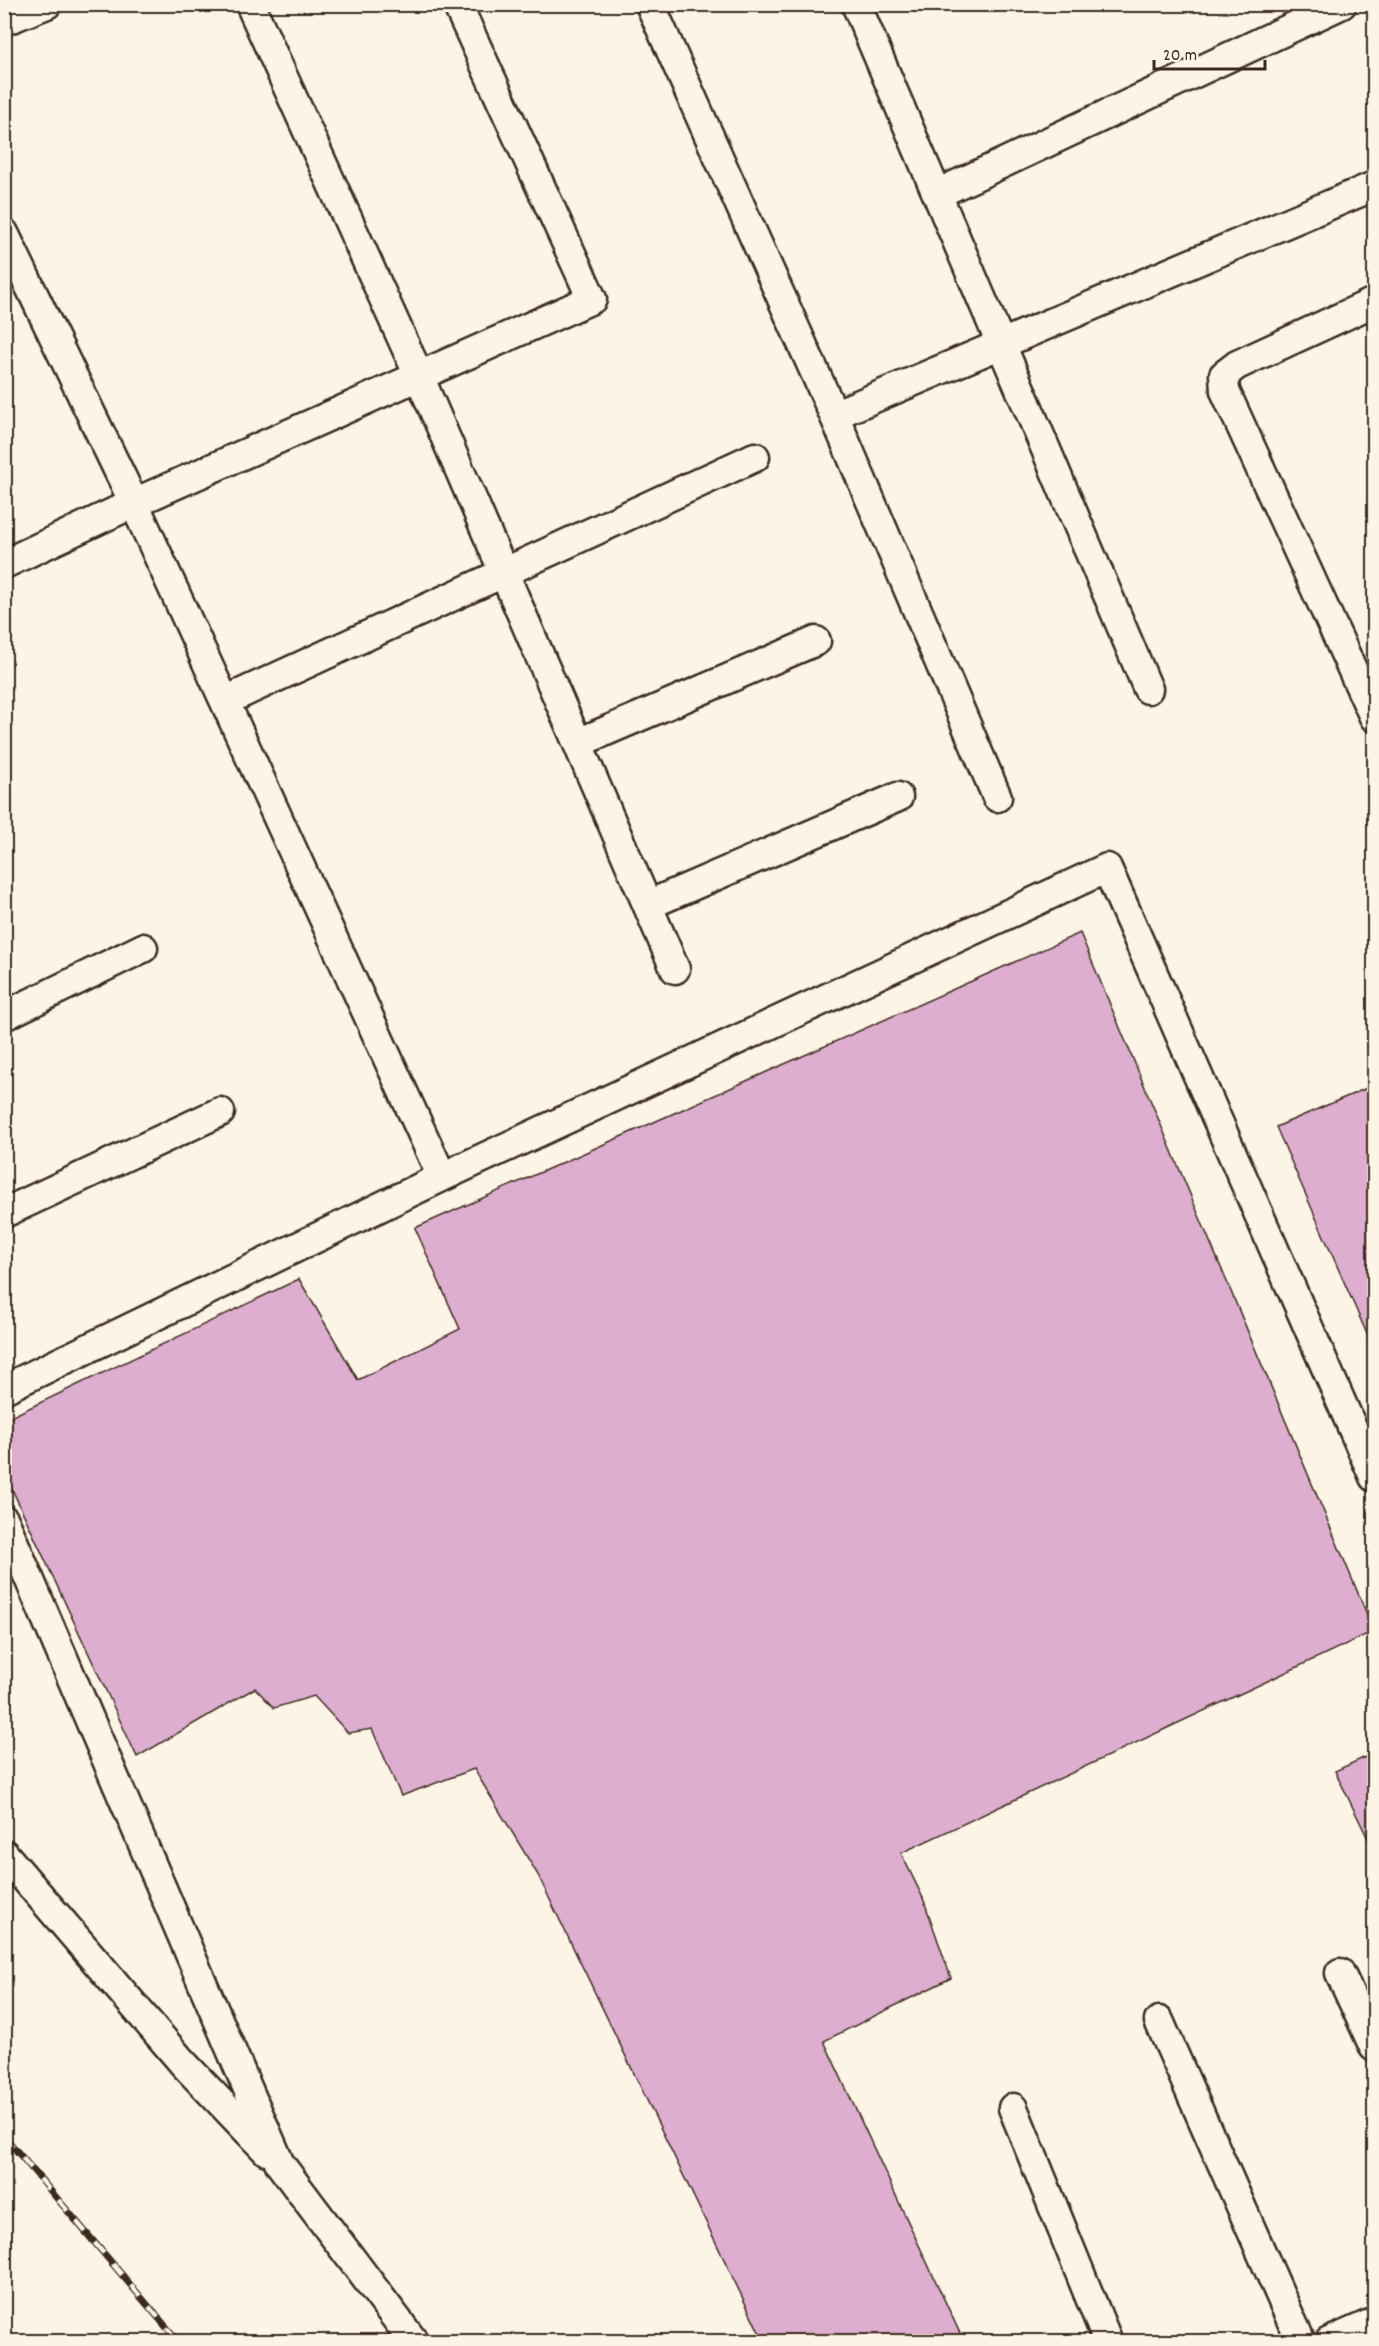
<svg xmlns="http://www.w3.org/2000/svg" width="1379" height="2346" font-family="Dekko,sans-serif">
  <style>
    .building { fill: #ddaecf; stroke: #3b2a1e; stroke-width: 1.5 }
    .lines { fill: none; stroke-linecap: round; stroke-linejoin: round }
    .minor-casing { stroke: #3b2a1e; stroke-width: 33 }
    .minor { stroke: #fcf5e5; stroke-width: 28 }
    .rail-casing { stroke: #3b2a1e; stroke-width: 7 }
    .rail { stroke: #fcf5e5; stroke-width: 4.5; stroke-dasharray: 14; stroke-linecap: butt }
  </style>
  <rect width="100%" height="100%" fill="#fcf5e5"/>
  <filter id="ink" filterUnits="userSpaceOnUse"><feTurbulence type="fractalNoise" baseFrequency=".0167" numOctaves="2"/><feDisplacementMap in="SourceGraphic" scale="12" xChannelSelector="R" yChannelSelector="G"/><feConvolveMatrix kernelMatrix="1 2 1 2 8 2 1 2 1" color-interpolation-filters="sRGB"/></filter>
  <g filter="url(#ink)">
    <path class="building" d="M1080 933 1374 1631 901 1853 923 1898 951 1978 824 2041 964 2342H764L538 1875 474 1769 401 1796 372 1729 348 1733 314 1696 274 1708 255 1688 137 1757 4 1472V1420L299 1279 358 1380 460 1329 415 1228Z
      M1374 1085V1350L1276 1127Z
      M1374 1753V1851L1335 1771Z"/>
    <g class="lines">
      <g class="minor-casing">
        <path id="minor" d="M250 4 419 376 675 969
          M650 4 834 415 997 797
          M856 4 1148 689
          M4 21 47 4
          M937 194 1342 4
          M4 233 134 503 592 299 457 4
          M1374 302 1237 365 1224 375 1225 391 1374 717
          M834 415 1374 186
          M4 564 134 503 442 1177
          M225 701 755 457
          M578 743 816 641
          M648 905 898 797
          M4 1016 143 948
          M4 1213 220 1112
          M4 1389 442 1177 1107 868 1374 1477
          M4 1520 280 2164 414 2342
          M4 1854 183 2063 267 2151
          M1340 1973 1374 2047
          M1159 2021 1301 2342
          M1013 2108 1108 2342
          M1329 2342 1374 2322"/>
      </g>
      <use href="#minor" class="minor"/>
      <g class="rail-casing">
        <path id="rail" d="M4 2136 179 2342"/>
      </g>
      <use href="#rail" class="rail"/>
    </g>
  </g>
  <rect width="1379" height="2346" fill="none" stroke="#fcf5e5" stroke-width="24"/>
  <rect x="12" y="12" width="1355" height="2322" fill="none" stroke="#3b2a1e" stroke-width="2" filter="url(#ink)"/>
  <path d="M1154 60v9h111v-9" fill="none" stroke="#3b2a1e" stroke-width="3"/>
  <text x="1163" y="60" font-size="18" fill="#3b2a1e" stroke="#fcf5e5" stroke-width="4.5" paint-order="stroke">20 m</text>
</svg>
